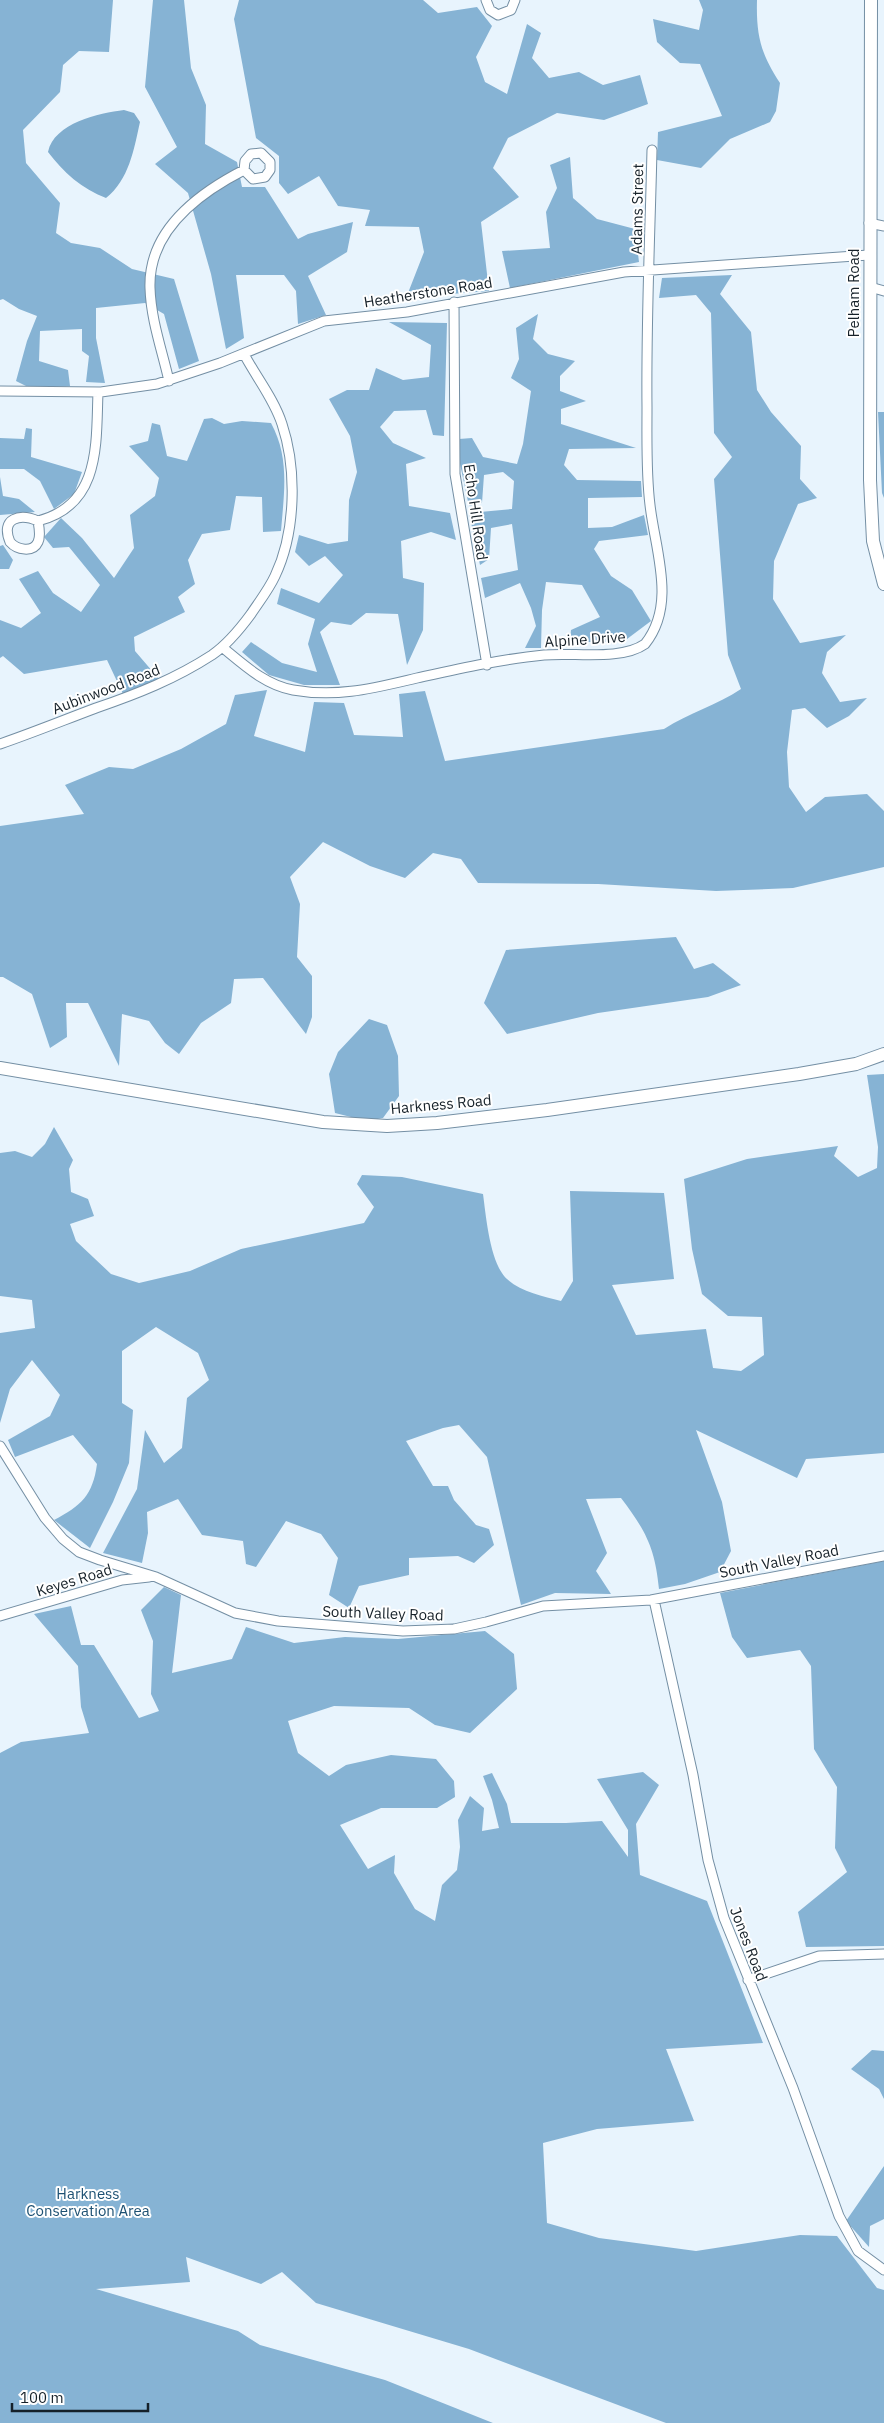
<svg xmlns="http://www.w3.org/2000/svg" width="884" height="2423" font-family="'IBM Plex Sans',sans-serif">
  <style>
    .forest { fill: #86b3d4 }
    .water { fill: #80adce }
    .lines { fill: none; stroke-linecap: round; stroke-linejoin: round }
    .minor-casing { stroke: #748fa4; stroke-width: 11 }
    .secondary-casing { stroke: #748fa4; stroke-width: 14 }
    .minor { stroke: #fff; stroke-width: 9 }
    .secondary { stroke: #fff; stroke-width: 12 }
    .labels { text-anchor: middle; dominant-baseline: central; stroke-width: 4; stroke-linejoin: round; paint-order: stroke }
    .street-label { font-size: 15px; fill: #162129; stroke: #fff }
    .park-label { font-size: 15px; fill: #1d5173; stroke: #fff }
  </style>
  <rect width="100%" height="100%" fill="#e8f4fd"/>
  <path class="forest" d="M0 0H113L109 52 79 51 63 65 60 92 23 130 26 163 60 203 56 233 71 243 100 248 132 269 174 279 199 361 179 369 164 314 145 303 96 308V338L105 383 86 382 89 356 82 351V329L40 331 39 361 68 370 70 386 28 387 16 381 27 341 37 316 19 309 3 299 0 300Z
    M153 0H184L191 68 206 105 205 144 237 162 242 187H265L298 239 308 234 353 222 347 252 308 276 326 315 298 324 296 291 284 275H236L244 338 226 349 211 274 188 193 155 164 177 147 145 87Z
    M239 0H423L438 13 477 7 492 26 476 57 485 82 507 94 527 24 541 33 532 58 549 78 579 72 603 85 640 75 648 104 604 120 557 113 508 138 493 168 519 197 481 222 489 291 426 296 408 293 424 252 419 227 365 226 370 210 338 206 319 176 288 194 279 183V156L256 138 234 19Z
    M699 0H757C756 36 761 54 780 83L776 111 770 122 730 139 701 168 657 160 658 132 722 116 700 64 680 63 657 42 653 19 699 30 703 10Z
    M570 157 573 198 597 219 635 229 639 262 510 288 502 251 550 248 546 212 557 188 550 165Z
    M732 275 720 294 751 332 757 390 771 412 801 446 800 479 817 498 798 504 774 561 773 599 800 643 846 635 827 652 822 673 840 702 867 698 849 716 827 728 805 708 792 710 787 752 789 787 806 812 825 797 867 794 884 811V867L793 888 716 891 598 884 478 883 461 859 433 853 405 878 370 866 323 842 290 877 300 904 297 957 312 976V1017L306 1034 263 978 234 979 231 1003 201 1023 179 1054 165 1043 149 1021 122 1014 119 1066 88 1003H66L67 1037 50 1048 32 994 3 977H0V826L84 814 65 785 109 767 133 769 181 749 226 724 235 695 267 690 254 736 305 752 314 702 344 703 354 735 403 737 399 694 425 691 445 761 664 729C689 713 717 705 741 689L728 655 714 479 732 457 714 433 711 313 696 295 659 298 662 278Z
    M538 314 533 339 548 354 575 361 560 376V391L586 401 561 409V424L636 448 569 449 564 465 577 480 641 481 642 497 588 498V528L612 527 644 515 648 535 599 541 594 549 611 576 632 590 651 621 623 642H570L571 630 600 617 582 585 546 582 542 610 541 648H525L536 626 531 608 520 583 485 598 481 578 518 570 512 524 491 528 489 559 480 565 469 513 512 509 514 481 503 472 484 475 482 503 469 506 460 464 459 439 472 438 483 457 517 464 523 444 531 391 511 378 519 359 516 328Z
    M389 322 447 323 444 436 433 435 426 410 394 411 380 427 393 443 426 458 406 464 409 506 450 513 456 540 431 532 401 541 403 578 424 583 423 630 407 665 398 614 366 613 351 625 331 622 320 632 340 685H304L269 675 242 652 251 642 282 663 317 672 308 644 315 619 277 604 281 588 319 603 343 575 325 556 309 566 295 552 299 535 328 544 348 541 349 500 357 472 350 436 329 399 347 390H369L376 368 403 380 429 377 431 345Z
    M878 412H884V498L882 493Z
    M212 418 224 424 242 421 271 423C290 458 284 493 281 531L263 532 262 497 236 496 230 530 202 534 188 560 195 584 178 597 185 612 134 637 135 651 159 679 123 694 107 660 24 674 3 656 0 658V620L21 628 41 613 19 579 38 571 53 593 81 612 100 585 69 547 53 548 44 537 61 518 82 538 114 578 134 548 130 515 155 496 159 478 129 446 148 441 152 423 160 425 167 456 187 461 204 419Z
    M26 428 32 429 31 457 82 472 74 494 54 509 40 481 24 469H0V438L24 439Z
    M0 477 3 496 19 499 35 512 0 515Z
    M3 545 13 560 9 569H0V546Z
    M676 937 694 969 713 963 741 985 708 997 598 1013 507 1034 484 1003 506 950Z
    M369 1019 387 1025 398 1056 399 1096 383 1118 367 1121 335 1113 329 1074 338 1052Z
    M884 1074V1453L806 1459 797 1478 696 1430 722 1502 731 1551 720 1572 685 1584 659 1589C655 1548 646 1531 621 1498L586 1499 607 1553 596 1571 611 1594 555 1593 521 1605 487 1457 459 1425 443 1428 406 1441 433 1486H448L454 1500 476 1525 489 1529 494 1545 474 1563 458 1556 409 1558V1575L359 1586 349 1608 329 1595 338 1558 321 1534 286 1521 256 1567 246 1564 243 1541 202 1535 178 1499 147 1512 148 1533 142 1563 103 1553 137 1489 145 1430 164 1463 182 1448 187 1398 209 1380 198 1353 156 1327 122 1351V1403L133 1410 129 1463 113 1502 90 1548 54 1520C81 1506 93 1495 97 1464L73 1435 15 1457 8 1440 50 1416 60 1395 32 1360 10 1389 0 1423V1333L35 1328 32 1300 0 1296V1153L15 1151 32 1157 45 1144 54 1127 73 1160 69 1169 71 1192 88 1199 94 1216 70 1224 76 1241 111 1274 139 1283 190 1271 241 1249 364 1223 374 1207 357 1184 362 1175 402 1177 483 1194C486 1216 490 1264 507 1279 521 1292 543 1296 561 1301L573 1281 570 1191 664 1193 674 1279 612 1285 636 1335 706 1329 713 1368 741 1371 764 1355 762 1317 728 1316 702 1294 692 1249 684 1179 747 1159 838 1146 834 1156 858 1177 877 1168 878 1147 867 1075Z
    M884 1561V1946L806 1947 798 1912 847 1872 835 1848 837 1787 814 1749 811 1666 800 1650 747 1658 732 1637 720 1593Z
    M164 1587 181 1595 172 1673 232 1659 246 1627 294 1643 345 1637 398 1639 485 1631 514 1654 517 1689 470 1733 435 1725 409 1708 334 1706 288 1721 298 1753 329 1776 346 1765 391 1755 436 1759 454 1781 455 1797 437 1808H381L340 1825 368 1869 395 1855 394 1873 415 1909 435 1921 442 1885 457 1870 460 1847 458 1820 470 1796 484 1808 482 1831 499 1828 492 1800 483 1776 492 1773 507 1804 511 1823H566L602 1821 628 1857V1830L597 1779 643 1772 659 1785 636 1824 640 1875 707 1901 763 2043 666 2049 694 2121 597 2129 543 2143 547 2223 599 2238 696 2251 800 2235 837 2236 877 2288 884 2290V2423H666L469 2349 316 2303 282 2272 261 2284 186 2257 190 2282 96 2289 238 2331 260 2345 385 2380 493 2423H0V1753L21 1742 89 1733 81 1707 78 1666 34 1614 71 1606 81 1645H94L139 1718 159 1711 151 1694 153 1641 141 1610Z
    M872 2050 884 2051V2099L879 2089 851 2069Z
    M884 2166V2219L870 2226 869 2247 846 2221Z"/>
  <path class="water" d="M124 110 134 113 140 122C134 149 129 180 106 198 82 189 63 172 48 152 54 123 99 113 124 110Z"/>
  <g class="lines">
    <g class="minor-casing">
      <path id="minor" d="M486 0 490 10 498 15 511 10 515 0
        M869 223 884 226
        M870 287 884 291
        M454 302 455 474 487 665
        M169 381C162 350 151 320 150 288 148 230 199 193 244 170L253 179 265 177 270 170V162L261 153 251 154 245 161 244 170
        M0 391 101 392 157 384 220 363 324 321 407 312 624 272 869 255
        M38 521C20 513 0 518 10 542 17 550 33 553 38 542 41 536 39 527 38 521 101 505 96 444 98 392
        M222 647C244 665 265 685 293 690 338 698 374 688 417 678 458 669 502 659 544 655 573 652 621 661 645 644 677 604 655 550 650 505 646 473 647 440 647 407 646 321 650 236 652 150
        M0 744C32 733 64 720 96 708 137 694 175 679 212 655 228 644 240 629 251 614 259 602 269 589 275 576 296 532 297 469 282 424 274 399 256 377 244 354
        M0 1446 45 1518 63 1539 79 1552 100 1560 156 1577 235 1613 278 1621 403 1631 454 1629 486 1622 543 1606 651 1600 884 1556
        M654 1600 693 1775 708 1860 724 1918 793 2088 839 2216 858 2251 884 2270
        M0 1616 122 1580 149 1577
        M748 1980 819 1956 884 1954"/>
    </g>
    <g class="secondary-casing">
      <path id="secondary" d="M871 0 870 480 873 541 884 584
        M0 1068 323 1122 387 1126 437 1123 547 1110 799 1074 856 1064 884 1054"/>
    </g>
    <use href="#minor" class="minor"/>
    <use href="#secondary" class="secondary"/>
  </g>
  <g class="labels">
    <g class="street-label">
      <text transform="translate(637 209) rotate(-89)">Adams Street</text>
      <text transform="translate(428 292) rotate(-9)">Heatherstone Road</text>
      <text transform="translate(853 293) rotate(-90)">Pelham Road</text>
      <text transform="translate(476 512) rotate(82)">Echo Hill Road</text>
      <text transform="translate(585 639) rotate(-4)">Alpine Drive</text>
      <text transform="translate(106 689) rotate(-21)">Aubinwood Road</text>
      <text transform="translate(441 1104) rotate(-5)">Harkness Road</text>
      <text transform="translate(779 1561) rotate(-11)">South Valley Road</text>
      <text transform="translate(74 1580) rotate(-17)">Keyes Road</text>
      <text transform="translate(383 1613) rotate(2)">South Valley Road</text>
      <text transform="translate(749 1944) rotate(69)">Jones Road</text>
    </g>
    <g class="park-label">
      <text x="88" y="2193">Harkness<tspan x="88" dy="17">Conservation Area</tspan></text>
    </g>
  </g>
  <path d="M12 2403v8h136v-8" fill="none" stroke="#162129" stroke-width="2.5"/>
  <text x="20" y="2403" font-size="15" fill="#162129" stroke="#ffffff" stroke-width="4" paint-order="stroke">100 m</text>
</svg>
